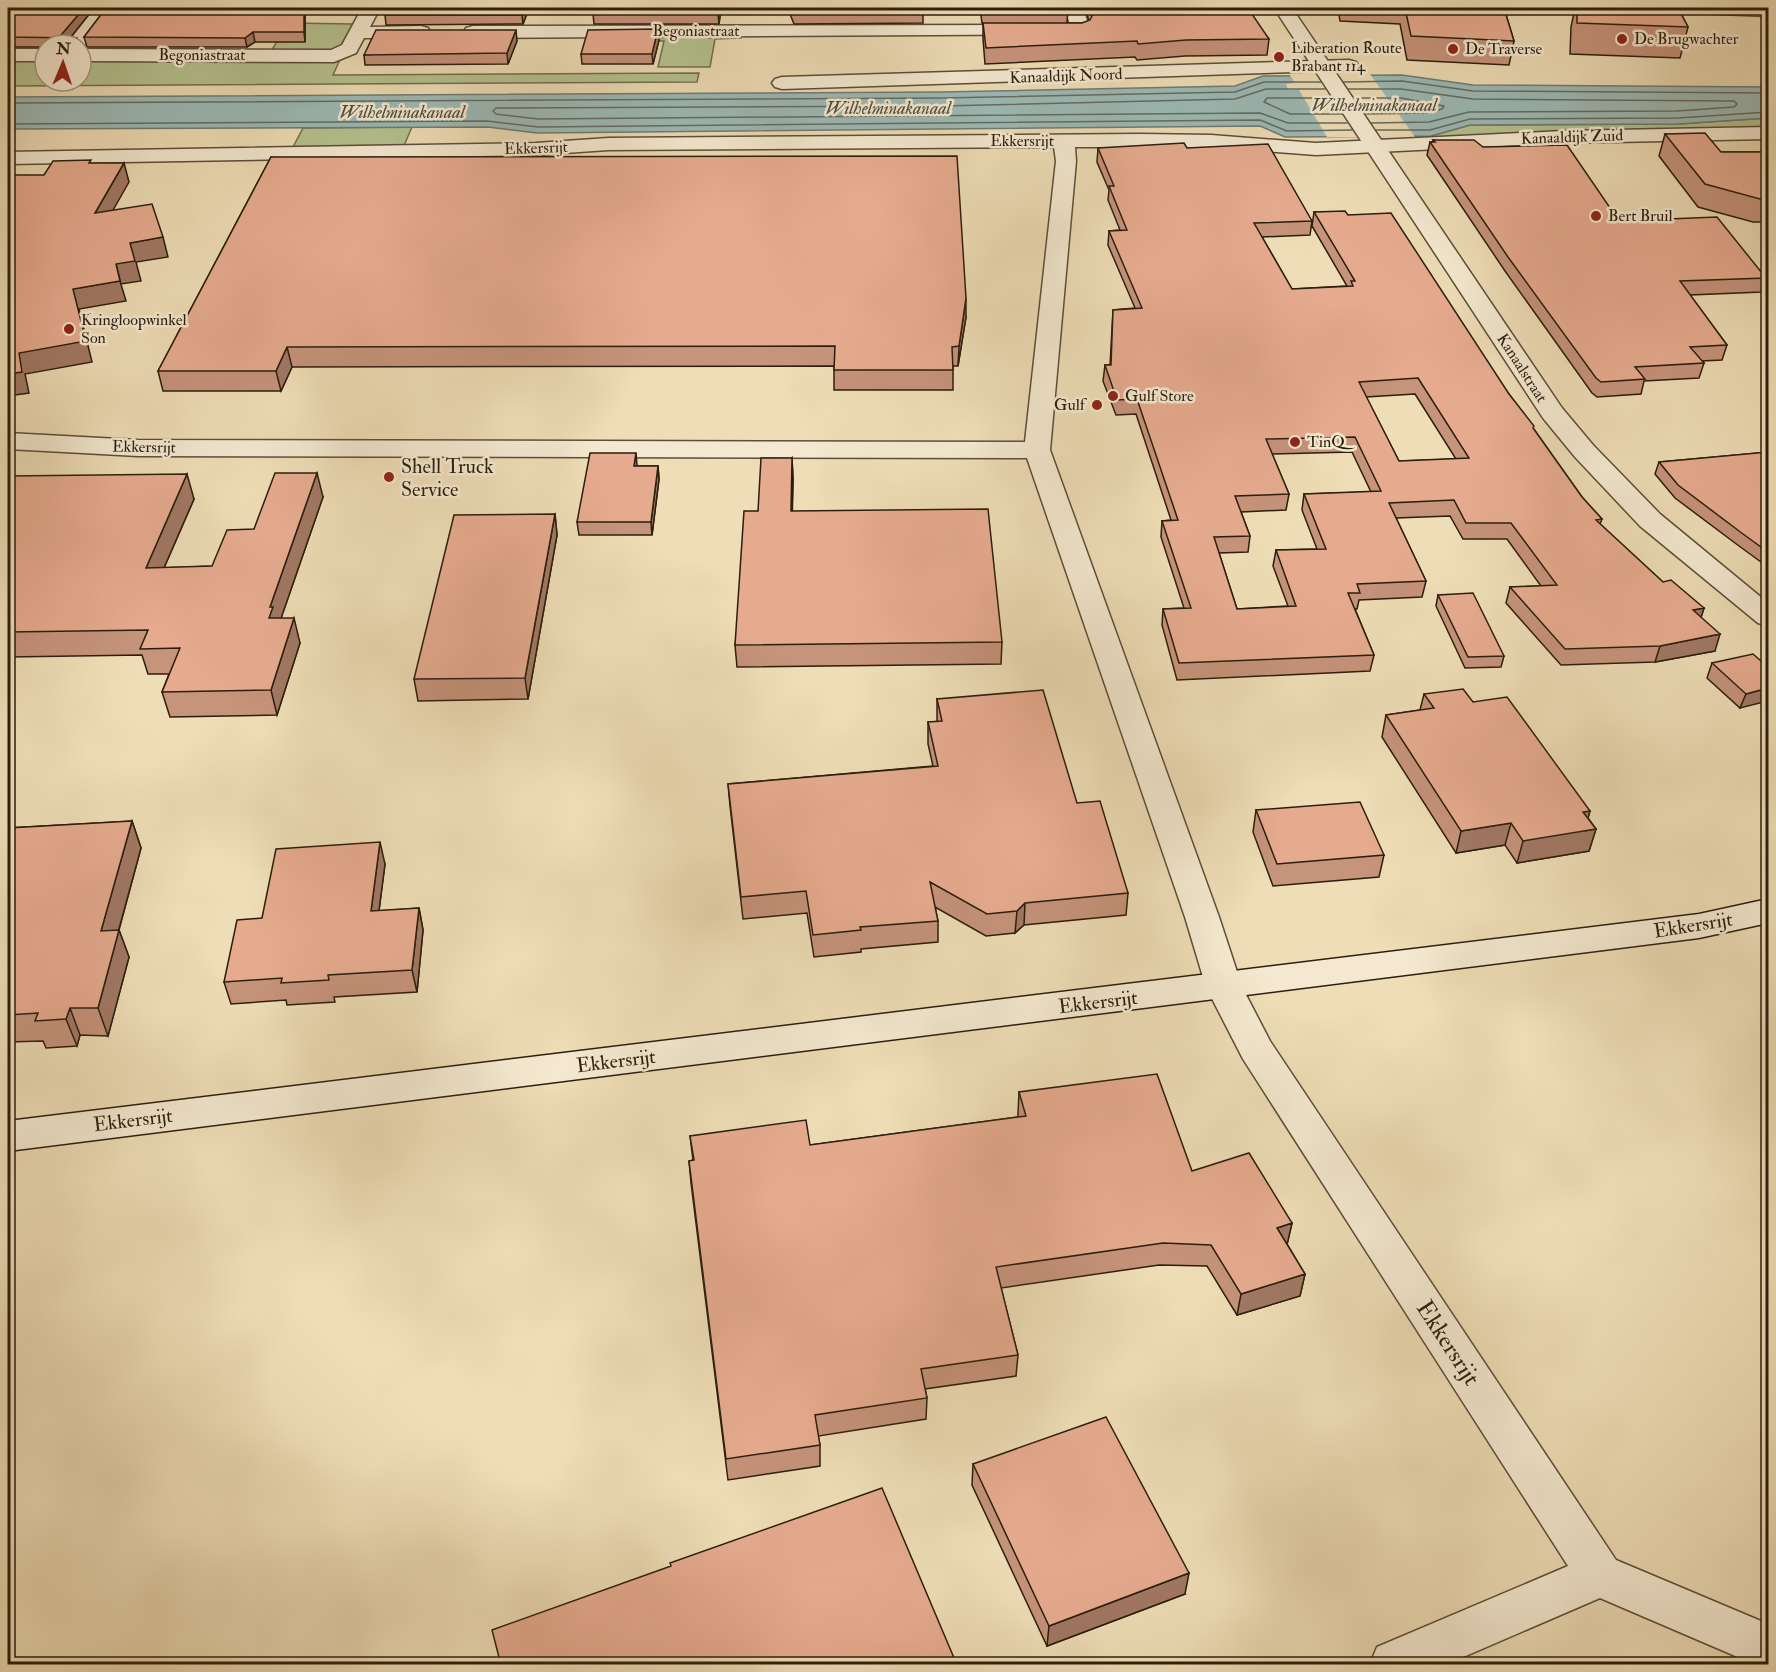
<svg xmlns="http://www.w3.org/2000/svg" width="1776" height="1672" font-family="'IM FELL Double Pica',serif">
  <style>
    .green { fill: #b5c290; stroke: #70704e; stroke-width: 1.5 }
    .water { fill: #9cbab6; stroke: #6f7c72; stroke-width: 1.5 }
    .pier { fill: #eeddb6 }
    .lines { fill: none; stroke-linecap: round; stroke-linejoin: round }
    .shore { stroke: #646c62; stroke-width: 1.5 }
    .minor-casing { stroke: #5c4e37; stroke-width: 3 }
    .tertiary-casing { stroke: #5c4e37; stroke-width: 3 }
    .secondary-casing { stroke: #2b1e0d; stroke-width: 3 }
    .minor { fill: #f4e9d0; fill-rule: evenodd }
    .tertiary { fill: #f4e9d0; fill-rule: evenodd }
    .secondary { fill: #f4e9d0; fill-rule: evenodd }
    .wall { fill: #c6937b; stroke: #2b1e0d; stroke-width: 1.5; fill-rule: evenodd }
    .shaded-wall { fill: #a17864; stroke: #2b1e0d; stroke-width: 1.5 }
    .building { fill: #e6ab8f; stroke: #2b1e0d; stroke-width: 1.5; fill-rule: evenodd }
    .poi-dot { fill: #8f2418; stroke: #f4e9d0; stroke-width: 2 }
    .labels { text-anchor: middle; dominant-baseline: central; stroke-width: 5; stroke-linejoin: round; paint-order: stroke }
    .far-street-label { font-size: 16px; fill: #2b1e0d; stroke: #f4e9d0 }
    .far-poi-label { font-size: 16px; fill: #2b1e0d; stroke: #f4e9d0; text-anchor: start }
    .far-water-label { font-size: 18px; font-style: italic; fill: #4d4d40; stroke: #f4e9d0 }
    .poi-label { font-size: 20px; fill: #2b1e0d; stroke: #f4e9d0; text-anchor: start }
    .street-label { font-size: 20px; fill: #2b1e0d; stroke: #f4e9d0 }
    .near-street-label { font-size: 24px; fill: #2b1e0d; stroke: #f4e9d0 }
  </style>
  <rect width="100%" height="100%" fill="#eeddb6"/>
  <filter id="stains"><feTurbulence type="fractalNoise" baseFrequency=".00333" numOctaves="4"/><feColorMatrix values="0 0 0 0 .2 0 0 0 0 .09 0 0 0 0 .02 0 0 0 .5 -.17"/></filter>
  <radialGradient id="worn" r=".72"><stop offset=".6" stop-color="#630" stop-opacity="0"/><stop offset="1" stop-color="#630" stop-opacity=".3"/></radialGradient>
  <path class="green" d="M288 23 354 24 340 47 327 53H270Z
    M661 34H709L708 38H712L713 34H742L741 38 715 39 710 67H658L664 41H659Z
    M343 53 333 75 699 73 697 82 8 86V58H45V81H81V58Z
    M1768 118V130L1576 133 1434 141 1431 136 1470 125 1678 124Z
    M412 127 403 148 292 149 303 128Z"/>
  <path class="water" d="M1402 75 1473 85 1768 87V118L1678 124 1470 125 1431 136 1285 137 1260 126 537 133 488 127 8 129V97L941 92 1235 86 1263 76Z"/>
  <path class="pier" d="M1289 74H1370L1415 137H1327L1299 90H1288L1286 84 1295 83Z"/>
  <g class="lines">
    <path class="shore" d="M1343 82 1402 81 1473 91 1768 93
      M1325 89H1266L1235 99 941 106 496 108 493 111 496 114 538 119 1260 113 1288 123H1347
      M1348 89H1401L1473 99 1734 101 1737 104 1734 107 1677 111 1469 112 1429 122 1371 123
      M1331 98H1267L1264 102 1290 114H1342
      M1355 98H1401L1444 106 1442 109 1427 113 1365 114
      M8 103 941 98 1235 92 1264 82H1321
      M8 124 487 121 538 127 1260 120 1287 131 1352 130
      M1376 130H1430L1470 119 1678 118 1768 112"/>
    <g class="minor-casing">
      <path id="minor" d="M95 8H113L82 49 81 45H66Z
        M362 8H380L370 27 421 26 428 28 430 32 428 36 421 38H364L356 53 334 62 81 61V49L331 50 342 45Z
        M1065 8H1083L1090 30 1088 34 473 38 466 36 464 32 466 28 473 26 1070 25Z
        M1685 8H1768V16L1694 13 1688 12Z
        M8 49H45V61H8Z
        M1349 60 1356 62 1359 66 1356 70 782 89 775 87 772 83 775 79 782 77Z
        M1768 127V139L1563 143 1316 155 1211 147H1075L1076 161 1050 450 1219 917 1242 987 1270 1041 1616 1560 1768 1624V1664H1754L1600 1598 1447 1664H1370L1377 1647 1568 1566 1243 1059 1206 987 1185 917 1027 458 138 456 8 449V433L138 440 1025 442 1056 161 1054 147 608 150 536 155 8 164V152L536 143 608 138 1140 134 1211 135 1316 143 1563 131Z"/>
    </g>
    <g class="tertiary-casing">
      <path id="tertiary" d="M1274 8H1292L1562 408 1593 445 1660 514 1768 603V626L1758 623 1640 526 1575 457 1543 418Z"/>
    </g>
    <g class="secondary-casing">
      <path id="secondary" d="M1768 899V923L1699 938 8 1151V1121L1699 914Z"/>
    </g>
    <use href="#minor" class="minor"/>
    <use href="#tertiary" class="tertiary"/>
    <use href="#secondary" class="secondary"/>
  </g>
  <path class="wall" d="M8 8H94L70 37 77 38 79 45H45V47H8Z
    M106 8H361L358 10H305V42H255L247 47H87L84 37Z
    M380 8H529L523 24 386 25 385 15 387 11H381Z
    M595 8H721L719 24H594L593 14Z
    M790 8H923V23L794 24 790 14Z
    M980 8H1068L1067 23H1082L1089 21 1085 8H1245V11L1269 39 1267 55 1185 56 1137 60 1135 57 985 64 983 39V23H982Z
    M1338 8H1504L1514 41 1509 65 1407 60 1400 24 1340 21Z
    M1575 8H1678L1688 27 1680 58 1570 54 1571 27Z
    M659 40 653 64H582L581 54Z
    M517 41 508 64 365 65 364 55Z
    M1665 134 1721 152H1768V222H1753L1698 207 1659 156Z
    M1433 140 1483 147 1619 221 1766 278 1762 292 1690 295 1727 345 1722 360 1702 361 1704 363 1699 378 1644 381 1641 394 1597 397 1592 393 1505 271 1427 155 1430 142H1433Z
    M1098 148H1187L1312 221 1310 235 1262 237 1292 289 1347 286 1312 226 1314 212 1348 215 1509 394 1582 497 1602 519 1600 524 1663 582 1704 608 1701 617 1715 651 1655 662 1561 665 1506 603 1510 587 1541 586 1507 539H1463L1450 516 1396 518 1426 581 1422 597 1359 600 1357 609H1355L1374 655 1370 671 1177 680 1162 625 1163 609 1184 608 1161 537 1162 521 1171 520 1136 414 1116 415 1103 381 1105 365H1110L1113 310 1135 308 1108 245 1109 231 1120 230 1108 200 1109 190 1097 162ZM1415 394 1456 459 1399 461 1366 397ZM1352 452 1371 492 1304 494 1302 510 1317 549 1276 550 1273 566 1288 606 1237 609 1219 553 1248 552 1250 536 1241 512 1286 510 1289 494 1272 454Z
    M271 157 966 317 958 366H953V390H834V366L292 367 281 391H163L158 371Z
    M1768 452V567L1739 546 1675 498 1655 474 1659 462Z
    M792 458 793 479 792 511 1002 642 1001 664 737 667 735 645 758 511Z
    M637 466H658L659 479 652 535H579L577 522Z
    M8 476 194 499 164 568 212 566 254 529 323 497 281 618 300 643 277 715 170 717 162 692 169 674H148L142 655 8 657Z
    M555 514 557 535 528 699 418 701 414 679Z
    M1438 595 1504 656 1501 667 1465 668 1436 606Z
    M1712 663 1768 667 1740 708 1707 678Z
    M1424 694 1473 702 1590 811 1588 818 1596 829 1589 851 1517 863 1505 845 1456 853 1382 737 1386 715 1420 710Z
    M937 699 1077 803 1128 893 1126 915 1024 925 1015 933 986 936 935 907 938 921V942L861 949V952L814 957 807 913 743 919 730 806 728 784 933 766 928 744V722H937Z
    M1256 810 1384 855 1379 877 1273 886 1253 832Z
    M132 821 141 848 119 930 129 957 108 1036 80 1035 77 1046 46 1048 43 1041 8 1042V828Z
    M385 864 379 911 419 908 423 930 417 992 334 997 335 1002 287 1005 286 1000 231 1004 224 982 262 918Z
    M1019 1092 1192 1171 1292 1223 1287 1244 1305 1274 1300 1296 1237 1315 1207 1266 1159 1265 1001 1288 1018 1355 1016 1376 925 1389 927 1398 926 1419 818 1436 820 1445V1466L728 1480 691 1183 689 1161 693 1160 690 1136 810 1145 1018 1117V1114Z
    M973 1464 1185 1594 1047 1646 972 1485Z"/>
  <path class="shaded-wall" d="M84 8H94L70 38 61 35Z
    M304 8H305V42L304 32Z
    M525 8H529L523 24 522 15Z
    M719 8H721L719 24 718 14Z
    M658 29 659 40 653 64 652 54Z
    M516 30 517 41 508 64 507 53Z
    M253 32 255 42 247 47 245 38Z
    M124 163 129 182 100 233 95 213Z
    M163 237 168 257 136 262 141 281 121 284 116 264 130 243Z
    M120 281 126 301 79 309 92 362 25 374 29 393 8 396V374L19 353 73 289Z
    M966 298V317L958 366 959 346Z
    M287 347 292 367 281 391 276 371Z
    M636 453 637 465 635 479 634 466Z
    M792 458 793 479 792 532 791 511Z
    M658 466 659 479 652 535 651 522Z
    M317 473 323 497 278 627 269 618 270 607Z
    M187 474 194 499 153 593 146 568Z
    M555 514 557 535 528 699 525 678Z
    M1704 608 1699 624 1693 610Z
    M294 618 300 643 277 715 271 690Z
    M1720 634 1715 651 1655 662 1660 646Z
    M1768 688V701L1740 708 1746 694Z
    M1590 811 1584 831 1596 829 1589 851 1517 863 1523 841 1583 812Z
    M132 821 141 848 111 958 101 931Z
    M1511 823 1505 845 1456 853 1461 831Z
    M380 842 385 864 376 933 371 911Z
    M1025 903 1024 925 1015 933 1017 911Z
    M419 908 423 930 417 992 412 970Z
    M119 930 129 957 108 1036 98 1008Z
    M70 1008 80 1035 77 1046 66 1019Z
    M1292 1223 1287 1245 1277 1228Z
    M1305 1274 1300 1296 1237 1315 1241 1294Z
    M1189 1573 1185 1594 1047 1646 1049 1626Z"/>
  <path class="building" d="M8 8H84L61 35 77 38 8 37Z
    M106 8H304V32H253L245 38 84 37Z
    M389 8H525L522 15H385Z
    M595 8H719L718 14H593Z
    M791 8H923V14H793Z
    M1091 8H1239L1252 14 1269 39 1186 40 1138 44 1137 41 986 48 983 23H1082L1090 20 1093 14Z
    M1405 8H1504L1514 41 1411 36Z
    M1577 8H1678L1688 27 1577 23Z
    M658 29 652 54H581L588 30Z
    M376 30H516L507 53 364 55Z
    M1705 133 1721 152H1768V199H1760L1705 184 1665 134Z
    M1433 140H1474L1483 147 1567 145 1619 221 1717 217 1766 278 1680 281 1727 345 1690 347 1704 363 1635 367 1645 379 1601 382 1596 378 1508 257 1430 142H1435Z
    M1184 143 1187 148 1268 144 1312 221 1254 223 1292 289 1353 286 1351 281H1355L1314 212 1345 211 1348 215 1391 213 1509 394 1534 426 1533 428 1582 497 1602 519 1596 520 1663 582 1671 580 1704 608 1693 610 1720 634 1660 646 1565 649 1510 587 1557 585 1511 523H1466L1454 500 1389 503 1426 581 1357 584 1360 593H1348L1374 655 1179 663 1163 609 1191 608 1162 521 1178 520 1137 399 1117 400 1105 365H1111L1113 310 1142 308 1109 231 1127 230 1109 186H1114L1098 148ZM1418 378 1469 458 1399 461 1359 382ZM1355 437 1381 491 1304 494 1326 549 1276 550 1296 606 1237 609 1214 537 1250 536 1235 496 1289 494 1266 439Z
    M957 156 966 298 959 346 952 347 953 370H834L835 346 287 347 276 371H158L271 157Z
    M91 160 89 163H124L95 213 152 204 163 237 130 243 135 261 116 264 120 281 73 289 86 341 19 353 22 372 8 374V175H44L53 161Z
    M1768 452V552L1743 534 1678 485 1659 462Z
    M590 453H636L634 466H658L651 522H577Z
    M761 458H792L791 511 988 509 1002 642 735 645 744 511H758Z
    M275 473H317L270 607H273L269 618H294L271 690 162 692 180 648 140 649 148 630 8 632V476L187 474 146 568 212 566 227 530 254 529Z
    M555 514 525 678 414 679 454 515Z
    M1473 593 1504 656 1468 657 1438 595Z
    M1753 654 1768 667V688L1746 694 1712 663Z
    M1463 689 1473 702 1507 697 1590 811 1583 812 1596 829 1523 841 1511 823 1461 831 1386 715 1434 708 1424 694Z
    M1043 690 1077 803 1100 801 1128 893 1025 903 1017 911 987 914 930 882 938 921 860 927 861 930 813 935 806 891 741 897 728 784 938 766 928 722 942 721 937 699Z
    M1360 802 1384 855 1277 864 1256 810Z
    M132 821 101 931 119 930 98 1008H70L66 1019 35 1021 38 1013 8 1015V828Z
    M380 842 371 911 419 908 412 970 328 975 329 980 281 983 282 978 224 982 237 920 262 918 276 849Z
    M1157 1074 1192 1171 1249 1153 1292 1223 1277 1228 1305 1274 1241 1294 1211 1245 1163 1243 996 1267 1018 1355 921 1369 927 1398 815 1415 820 1445 726 1459 689 1161 694 1160 690 1136 806 1120 810 1145 1026 1116 1019 1092Z
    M1106 1417 1189 1573 1049 1626 973 1464Z
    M882 1488 957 1665H501L492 1630 671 1566 670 1563Z"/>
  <g class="poi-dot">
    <circle cx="1622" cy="39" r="6"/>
    <circle cx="1453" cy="49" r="6"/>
    <circle cx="1279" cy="57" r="6"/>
    <circle cx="1596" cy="216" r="6"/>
    <circle cx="69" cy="329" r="6"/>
    <circle cx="1113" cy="396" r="6"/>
    <circle cx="1097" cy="405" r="6"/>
    <circle cx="1295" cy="442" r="6"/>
    <circle cx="389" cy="477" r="6"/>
  </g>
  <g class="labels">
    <g class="far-street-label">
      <text x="696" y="31">Begoniastraat</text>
      <text x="202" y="55">Begoniastraat</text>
      <text transform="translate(1066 76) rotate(-2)">Kanaaldijk Noord</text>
      <text transform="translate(1572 137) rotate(-2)">Kanaaldijk Zuid</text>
      <text x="1022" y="141">Ekkersrijt</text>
      <text transform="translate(536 148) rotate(-2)">Ekkersrijt</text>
      <text transform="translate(1522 368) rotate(57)">Kanaalstraat</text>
      <text transform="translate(144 447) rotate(1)">Ekkersrijt</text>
    </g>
    <g class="far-poi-label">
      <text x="1634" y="39">De Brugwachter</text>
      <text x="1291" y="48">Liberation Route<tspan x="1291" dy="18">Brabant 114</tspan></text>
      <text x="1465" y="49">De Traverse</text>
      <text x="1608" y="216">Bert Bruil</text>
      <text x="81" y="320">Kringloopwinkel<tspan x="81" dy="18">Son</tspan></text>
      <text x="1125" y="396">Gulf Store</text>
      <text x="1085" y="405" text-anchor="end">Gulf</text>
      <text x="1307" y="442">TinQ</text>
    </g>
    <g class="far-water-label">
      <text x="1374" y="105">Wilhelminakanaal</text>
      <text x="888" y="108">Wilhelminakanaal</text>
      <text x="402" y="112">Wilhelminakanaal</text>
    </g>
    <g class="poi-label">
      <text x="401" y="466">Shell Truck<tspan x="401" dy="23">Service</tspan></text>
    </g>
    <g class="street-label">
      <text transform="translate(1693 925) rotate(-9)">Ekkersrijt</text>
      <text transform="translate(1098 1002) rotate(-7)">Ekkersrijt</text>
      <text transform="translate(616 1061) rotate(-7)">Ekkersrijt</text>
      <text transform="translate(133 1120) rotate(-7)">Ekkersrijt</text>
    </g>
    <g class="near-street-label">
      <text transform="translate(1448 1343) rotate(57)">Ekkersrijt</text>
    </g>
  </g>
  <rect width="1776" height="1672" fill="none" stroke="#eeddb6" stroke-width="30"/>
  <rect x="9" y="9" width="1758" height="1654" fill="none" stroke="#2b1e0d" stroke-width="3"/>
  <rect x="15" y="15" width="1746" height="1642" fill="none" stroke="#2b1e0d" stroke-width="1.5"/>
  <g transform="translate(63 63) rotate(2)"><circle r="28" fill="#f4e9d0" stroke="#a49882" stroke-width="1.5"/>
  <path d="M0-4.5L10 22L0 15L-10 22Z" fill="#8f2418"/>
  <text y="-9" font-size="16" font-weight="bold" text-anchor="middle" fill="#2b1e0d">N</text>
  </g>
  <rect width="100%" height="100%" filter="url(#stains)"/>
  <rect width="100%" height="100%" fill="url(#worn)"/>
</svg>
